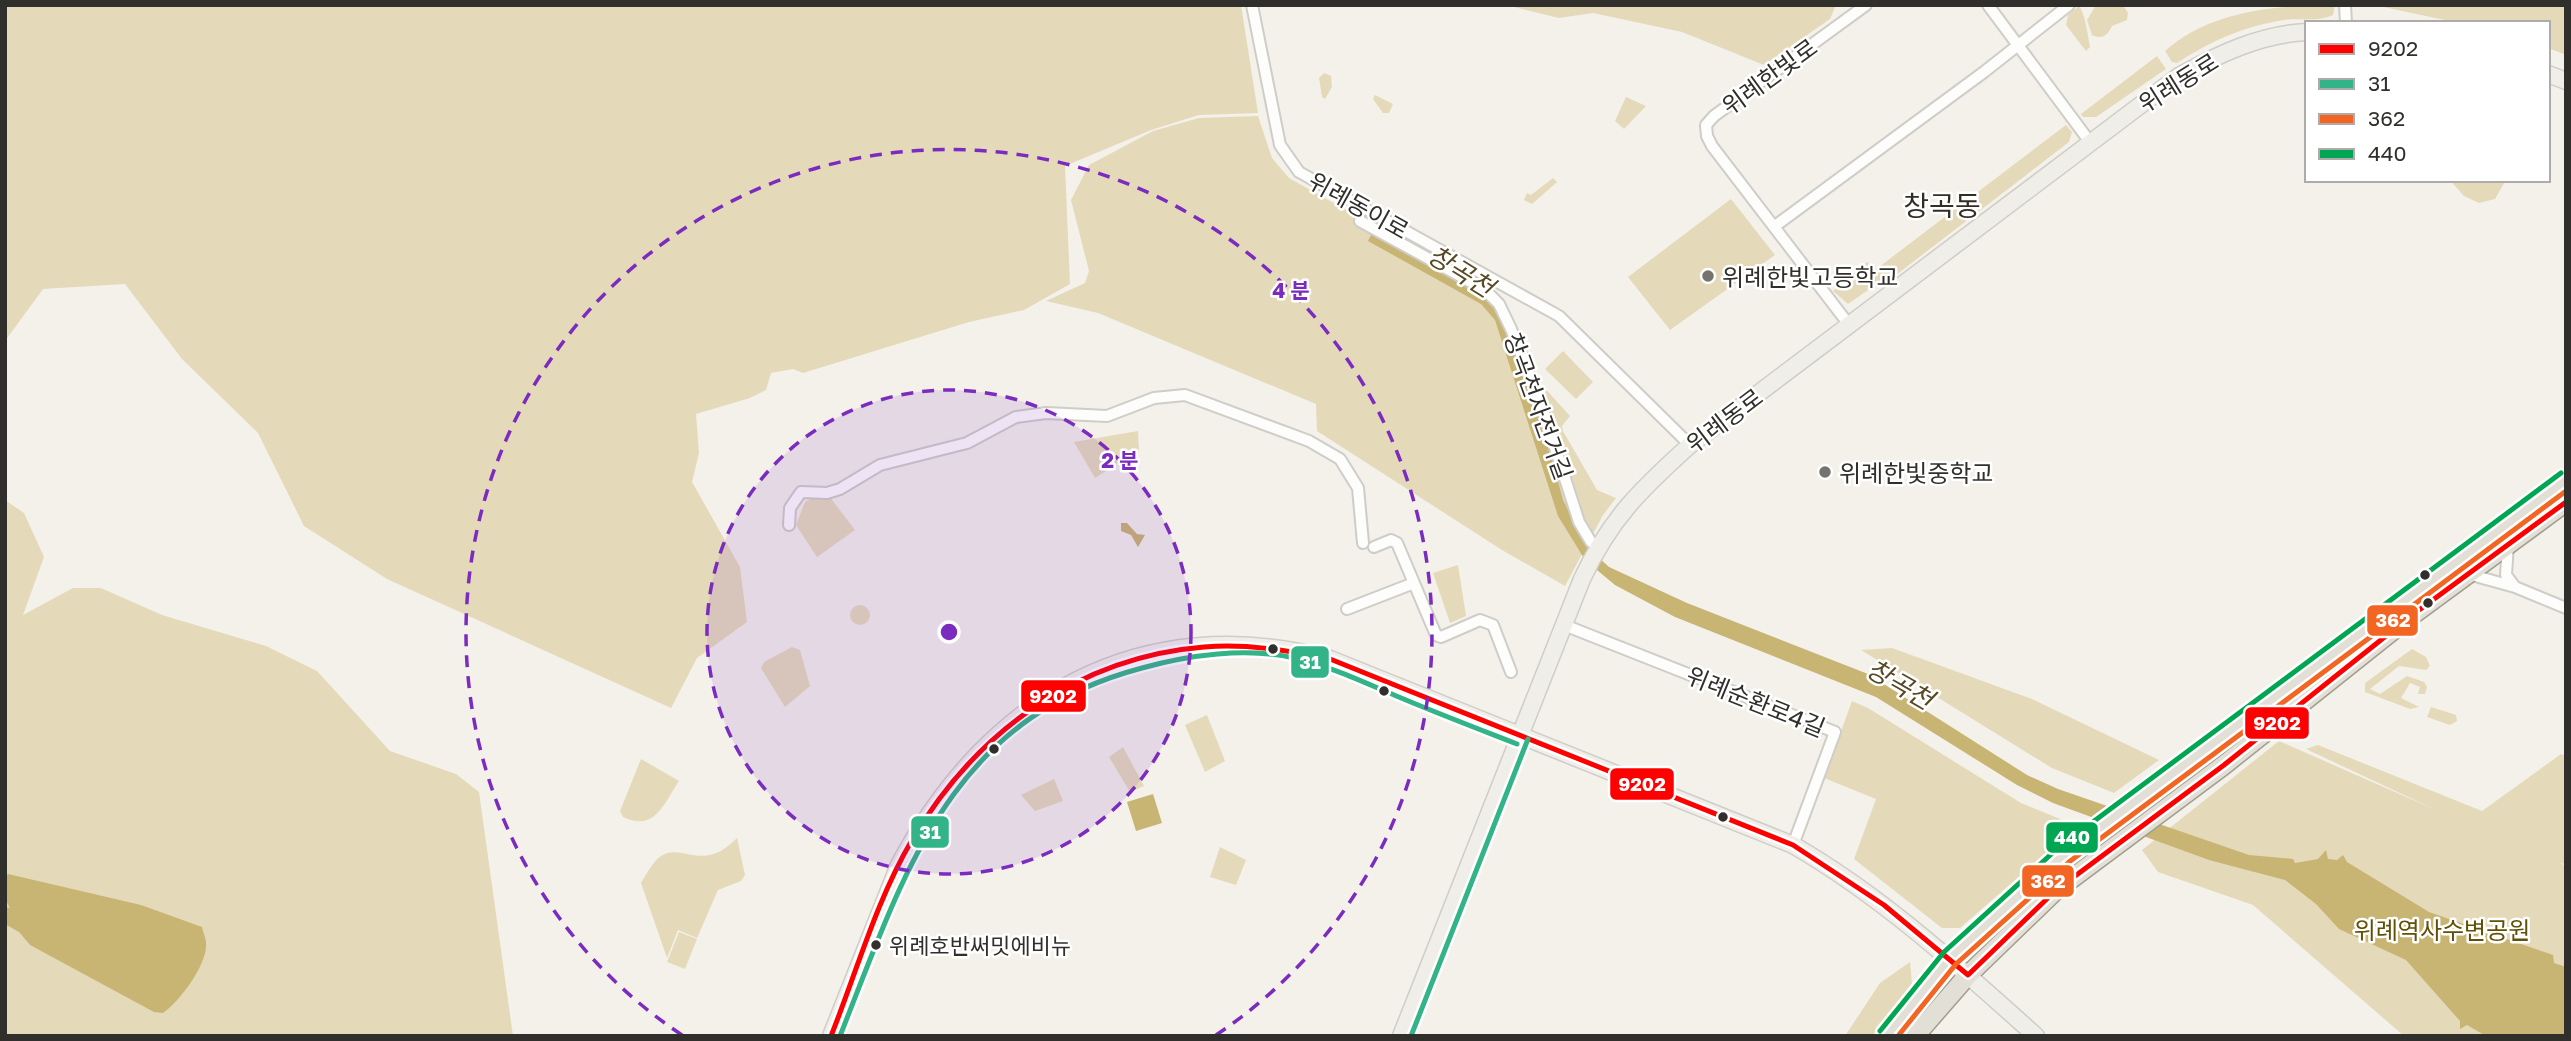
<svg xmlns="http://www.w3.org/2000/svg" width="2571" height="1041" font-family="'Golos Text','Noto Sans KR',sans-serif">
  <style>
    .green { fill: #e4daba }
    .water { fill: #c8b473 }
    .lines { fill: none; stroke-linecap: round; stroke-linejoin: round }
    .street-casing { stroke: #cfcdc8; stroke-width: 14 }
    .secondary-casing { stroke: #cfcdc8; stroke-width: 19 }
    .primary-casing { stroke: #a29d8c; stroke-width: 21 }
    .street { stroke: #fdfdfc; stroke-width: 10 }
    .secondary { stroke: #f0eee9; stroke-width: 16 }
    .primary { stroke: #e2dfd6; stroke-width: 18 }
    .bus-1-casing { stroke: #fff; stroke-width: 10 }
    .bus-2-casing { stroke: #fff; stroke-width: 10 }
    .bus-3-casing { stroke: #fff; stroke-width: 10 }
    .bus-4-casing { stroke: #fff; stroke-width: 10 }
    .bus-1 { stroke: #f00; stroke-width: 5 }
    .bus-2 { stroke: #33b488; stroke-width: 5 }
    .bus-3 { stroke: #f26522; stroke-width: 5 }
    .bus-4 { stroke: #00a651; stroke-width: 5 }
    .ring { fill: none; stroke: #7b2cbf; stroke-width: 3.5; stroke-dasharray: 12 9 }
    .poi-dot { fill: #75736e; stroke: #fff; stroke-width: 2.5 }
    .bus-dot { fill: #312f2b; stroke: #fff; stroke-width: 2.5 }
    .labels { text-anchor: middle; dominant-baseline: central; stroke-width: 5; stroke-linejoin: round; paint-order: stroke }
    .bus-label { font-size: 22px; fill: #312f2b; stroke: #fff; text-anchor: start }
    .street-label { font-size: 24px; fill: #312f2b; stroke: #fff }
    .poi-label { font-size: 24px; fill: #312f2b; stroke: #fff; text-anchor: start }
    .park-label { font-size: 24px; fill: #625007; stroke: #fff }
    .water-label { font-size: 26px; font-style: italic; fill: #564a24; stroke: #fff }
    .quarter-label { font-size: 28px; fill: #312e24; stroke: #fff }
    .centre { fill: #7b2cbf; stroke: #fff; stroke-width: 3.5 }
    .ring-label { font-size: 21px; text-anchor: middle; font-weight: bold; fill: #7b2cbf; stroke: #fff; stroke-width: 5; stroke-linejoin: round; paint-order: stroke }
    .line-badge { stroke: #fff; stroke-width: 2.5 }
    .badge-label { font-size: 19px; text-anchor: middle; font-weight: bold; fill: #fff }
  </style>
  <rect width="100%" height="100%" fill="#f3f1ea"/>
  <path class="green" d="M5 5H1241L1258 113 1199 115 1151 130 1065 166 1070 284 1024 310 969 322 803 373 793 369 771 373 766 390 750 398 696 414 699 453 692 482 740 567 747 622 697 658 671 708 387 579 304 526 258 433 182 359 125 284 43 289 5 341Z
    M1506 5H1836L1830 19 1764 65 1682 32 1593 13 1559 18Z
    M2096 5H2123L2128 13 2127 20 2112 26C2108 35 2102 40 2092 35L2087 20Z
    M2335 5 2333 15C2320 22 2299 18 2284 20 2244 26 2211 41 2177 63L2172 62 2165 51C2210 10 2278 5 2335 5Z
    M2374 5H2566V55L2548 48V23H2459Z
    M2079 6C2085 13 2088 36 2090 47L2086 51 2066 25 2068 15Z
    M2157 56 2166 69 2096 117H2083L2081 114Z
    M1324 73 1331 76 1332 87 1325 99 1322 97 1319 78Z
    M1375 95 1393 104 1389 113H1383L1373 99Z
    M1626 97 1646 106 1624 129 1615 121Z
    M1258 116 1272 158 1289 178 1489 290 1509 313 1531 373 1570 416 1562 426 1563 431 1597 490 1616 498 1603 515 1565 586 1502 550 1317 431 1316 404 1098 313 1046 301 1085 283 1089 271 1071 200 1089 165 1153 131 1199 118Z
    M2066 125 2072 132 2069 142 1896 275 1881 281 1848 304 1833 291 1867 262 1875 270Z
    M1553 178 1557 182 1532 204 1524 200 1527 193 1531 195Z
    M2450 180H2506L2495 199 2479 203 2464 196Z
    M1731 199 1775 255 1670 330 1628 277Z
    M1563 351 1593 382 1576 399 1545 369Z
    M1138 431 1139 450 1095 478 1074 442Z
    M818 495 829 496 855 530 817 557 796 525 805 502Z
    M5 500 24 513 44 557 23 615 73 588H101L162 615 266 646 317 671 390 751 456 774 479 792 513 1036H5Z
    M1458 565 1466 616 1450 623 1433 573Z
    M850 615a10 10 0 1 1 20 0a10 10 0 1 1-20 0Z
    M792 647 800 650 810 686 785 707 761 668 764 662Z
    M1892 648 2032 699 2159 760 2114 793 2052 768 1861 650Z
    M2412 649 2426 657 2430 666 2426 670 2399 666 2370 689 2380 694 2407 676 2424 682 2427 687 2425 694H2418L2420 687 2410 683 2401 698 2419 707 2410 709 2365 692V683Z
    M1852 701 1868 708 2021 803 2077 826 1960 928H1942L1854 859 1876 799 1824 778Z
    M2431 707 2456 715 2457 721 2450 725 2427 717Z
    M1207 715 1225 761 1205 772 1185 725Z
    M2279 741 2436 810 2306 749 2318 745 2482 811 2561 754 2566 756V864L2560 863 2566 866V1036H2404L2253 905 2158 872 2142 850Z
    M1123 747 1144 786 1130 792 1109 757Z
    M641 759 679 781C663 805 655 832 623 817L620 811Z
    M1054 779 1063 801 1035 811 1021 795Z
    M737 838 745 875 741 881 718 890 697 938 678 930 667 958 641 883C646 875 653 861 661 856 683 842 702 874 737 838Z
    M1220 847 1246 860 1236 885 1210 877Z
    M679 932 697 939 685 969 667 962Z
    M1910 962 1912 984 1872 1036H1845L1880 983Z"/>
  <path class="water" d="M1372 233 1482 296 1502 317 1538 406 1563 500 1587 547 1609 567 1687 603 1868 674 2027 775 2058 789 2249 855 2293 859 2295 863 2318 859 2326 850 2328 859 2337 860 2343 855 2347 862 2429 912 2553 955 2554 963 2566 967V1033L2556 1036H2486L2467 1025 2460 1029V1021L2406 960 2339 929 2316 904 2285 880 2209 860 2053 803 2017 785 1876 697 1675 617 1615 585 1585 560 1558 516 1495 320 1481 304 1368 241Z
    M1121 523H1127L1137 534 1145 535 1138 547 1131 535 1121 531Z
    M1153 794 1162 823 1136 831 1127 802Z
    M8 874 141 905 202 927C203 932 206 938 206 943 208 964 179 1002 163 1013L154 1012 30 945 19 932 5 924V907L10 908 5 899V876Z"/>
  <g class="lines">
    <g class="street-casing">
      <path id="street" d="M1252 5 1280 145 1299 172 1559 316 1690 445
        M1988 5 2090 142
        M2345 5 2346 23
        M1360 221 1484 289 1499 304 1511 329 1541 404 1579 522 1591 542
        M1775 226 1984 72 2069 5
        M1850 326 1712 146 1707 136 1706 125 1714 116 1866 5
        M789 525 790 508 801 492 827 493 840 489 880 465 967 443 1016 417 1046 413 1107 416 1154 398 1185 395 1309 441 1340 459 1358 488 1363 543
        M2508 544 2506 575 2515 587
        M1374 547 1391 540 1397 543 1436 635 1441 637 1480 620 1493 625 1511 672
        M2468 574 2515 587 2566 608
        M1347 609 1414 583
        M1564 625 1835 732 1793 845"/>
    </g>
    <g class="secondary-casing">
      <path id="secondary" d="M2548 74 2566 81
        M831 1036 899 865C988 697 1141 609 1330 659L1793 845C1883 897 1959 967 2036 1036
        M1401 1036 1582 579C1610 519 1641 489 1690 445L2179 76C2219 54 2261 34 2307 32"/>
    </g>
    <g class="primary-casing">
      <path id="primary" d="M1887 1036 1950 958 2063 855 2566 480
        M1915 1036 1968 975 2055 891 2224 765 2411 616 2566 502"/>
    </g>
    <use href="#street" class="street"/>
    <use href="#secondary" class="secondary"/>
    <use href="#primary" class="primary"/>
    <g class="bus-1-casing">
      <path id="bus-1" d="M831 1036C857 971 876 901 912 840 975 733 1078 657 1204 647 1247 643 1288 651 1330 659L1793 845 1884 905 1968 975 2055 891 2224 765 2411 616 2566 502"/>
    </g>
    <g class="bus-2-casing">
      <path id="bus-2" d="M840 1036C905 872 949 719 1142 668 1189 655 1246 647 1294 658 1329 666 1361 681 1394 695 1434 712 1476 728 1517 744
        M1411 1036 1528 739"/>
    </g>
    <g class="bus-3-casing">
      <path id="bus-3" d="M1898 1036 1956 964 2069 862 2566 491"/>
    </g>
    <g class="bus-4-casing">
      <path id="bus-4" d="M1880 1031 1944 952 2058 848 2561 473"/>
    </g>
    <use href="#bus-1" class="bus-1"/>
    <use href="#bus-2" class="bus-2"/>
    <use href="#bus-3" class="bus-3"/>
    <use href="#bus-4" class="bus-4"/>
  </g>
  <circle cx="949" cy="632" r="242" fill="#7b2cbf" fill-opacity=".12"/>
  <g class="ring">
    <circle cx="949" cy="632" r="242"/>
    <path d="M682 1035A483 483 0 1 1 1216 1035"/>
  </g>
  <g class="poi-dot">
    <circle cx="1708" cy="276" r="7"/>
    <circle cx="1825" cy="472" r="7"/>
  </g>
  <g class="bus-dot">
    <circle cx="2425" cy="575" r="6"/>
    <circle cx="2428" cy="603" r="6"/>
    <circle cx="1273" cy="649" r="6"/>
    <circle cx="1384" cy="691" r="6"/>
    <circle cx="994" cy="749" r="6"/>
    <circle cx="1723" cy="817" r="6"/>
    <circle cx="876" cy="945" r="6"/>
  </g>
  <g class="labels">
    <g class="bus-label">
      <text x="889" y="945">위례호반써밋에비뉴</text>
    </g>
    <g class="street-label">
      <text transform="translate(1769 76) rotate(-36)">위례한빛로</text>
      <text transform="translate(2178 82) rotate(-32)">위례동로</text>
      <text transform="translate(1359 205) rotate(29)">위례동이로</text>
      <text transform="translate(1539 406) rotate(70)">창곡천자전거길</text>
      <text transform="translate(1724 420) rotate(-37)">위례동로</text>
      <text transform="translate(1756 701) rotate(22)">위례순환로4길</text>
    </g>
    <g class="poi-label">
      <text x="1722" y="276">위례한빛고등학교</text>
      <text x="1839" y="472">위례한빛중학교</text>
    </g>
    <g class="park-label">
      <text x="2442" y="929">위례역사수변공원</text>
    </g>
    <g class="water-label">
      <text transform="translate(1461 271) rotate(32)">창곡천</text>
      <text transform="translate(1900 684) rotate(30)">창곡천</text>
    </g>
    <g class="quarter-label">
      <text x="1942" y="205">창곡동</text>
    </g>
  </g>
  <circle cx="949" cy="632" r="10" class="centre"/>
  <g class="ring-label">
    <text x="1291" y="298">4 분</text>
    <text x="1120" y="468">2 분</text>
  </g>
  <g class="line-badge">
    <rect x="2366" y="604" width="53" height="33" rx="7" fill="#f26522"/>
    <rect x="1290" y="645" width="40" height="34" rx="7" fill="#33b488"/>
    <rect x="1020" y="679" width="67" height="34" rx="7" fill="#f00"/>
    <rect x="2244" y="706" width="66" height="34" rx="7" fill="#f00"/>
    <rect x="1609" y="767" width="66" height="34" rx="7" fill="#f00"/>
    <rect x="910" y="815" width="40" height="34" rx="7" fill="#33b488"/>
    <rect x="2045" y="821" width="54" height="33" rx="7" fill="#00a651"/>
    <rect x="2021" y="864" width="54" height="34" rx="7" fill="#f26522"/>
  </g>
  <g class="badge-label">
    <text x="2393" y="627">362</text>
    <text x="1310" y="669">31</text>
    <text x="1053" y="703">9202</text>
    <text x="2277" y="730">9202</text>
    <text x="1642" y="791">9202</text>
    <text x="930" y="839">31</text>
    <text x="2072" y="844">440</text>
    <text x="2048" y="888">362</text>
  </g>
  <rect width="2571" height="1041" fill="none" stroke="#312f2b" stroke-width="14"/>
  <rect x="2305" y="21" width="245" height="161" fill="#ffffff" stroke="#adacaa" stroke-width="2"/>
  <rect x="2319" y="44" width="35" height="10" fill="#ff0000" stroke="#adacaa" stroke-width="2"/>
  <text x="2368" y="56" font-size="21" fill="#312f2b">9202</text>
  <rect x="2319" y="79" width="35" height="10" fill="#33b488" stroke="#adacaa" stroke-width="2"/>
  <text x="2368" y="91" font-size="21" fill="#312f2b">31</text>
  <rect x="2319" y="114" width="35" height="10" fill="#f26522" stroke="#adacaa" stroke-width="2"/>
  <text x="2368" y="126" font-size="21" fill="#312f2b">362</text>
  <rect x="2319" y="149" width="35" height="10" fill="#00a651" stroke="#adacaa" stroke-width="2"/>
  <text x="2368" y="161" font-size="21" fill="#312f2b">440</text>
</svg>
